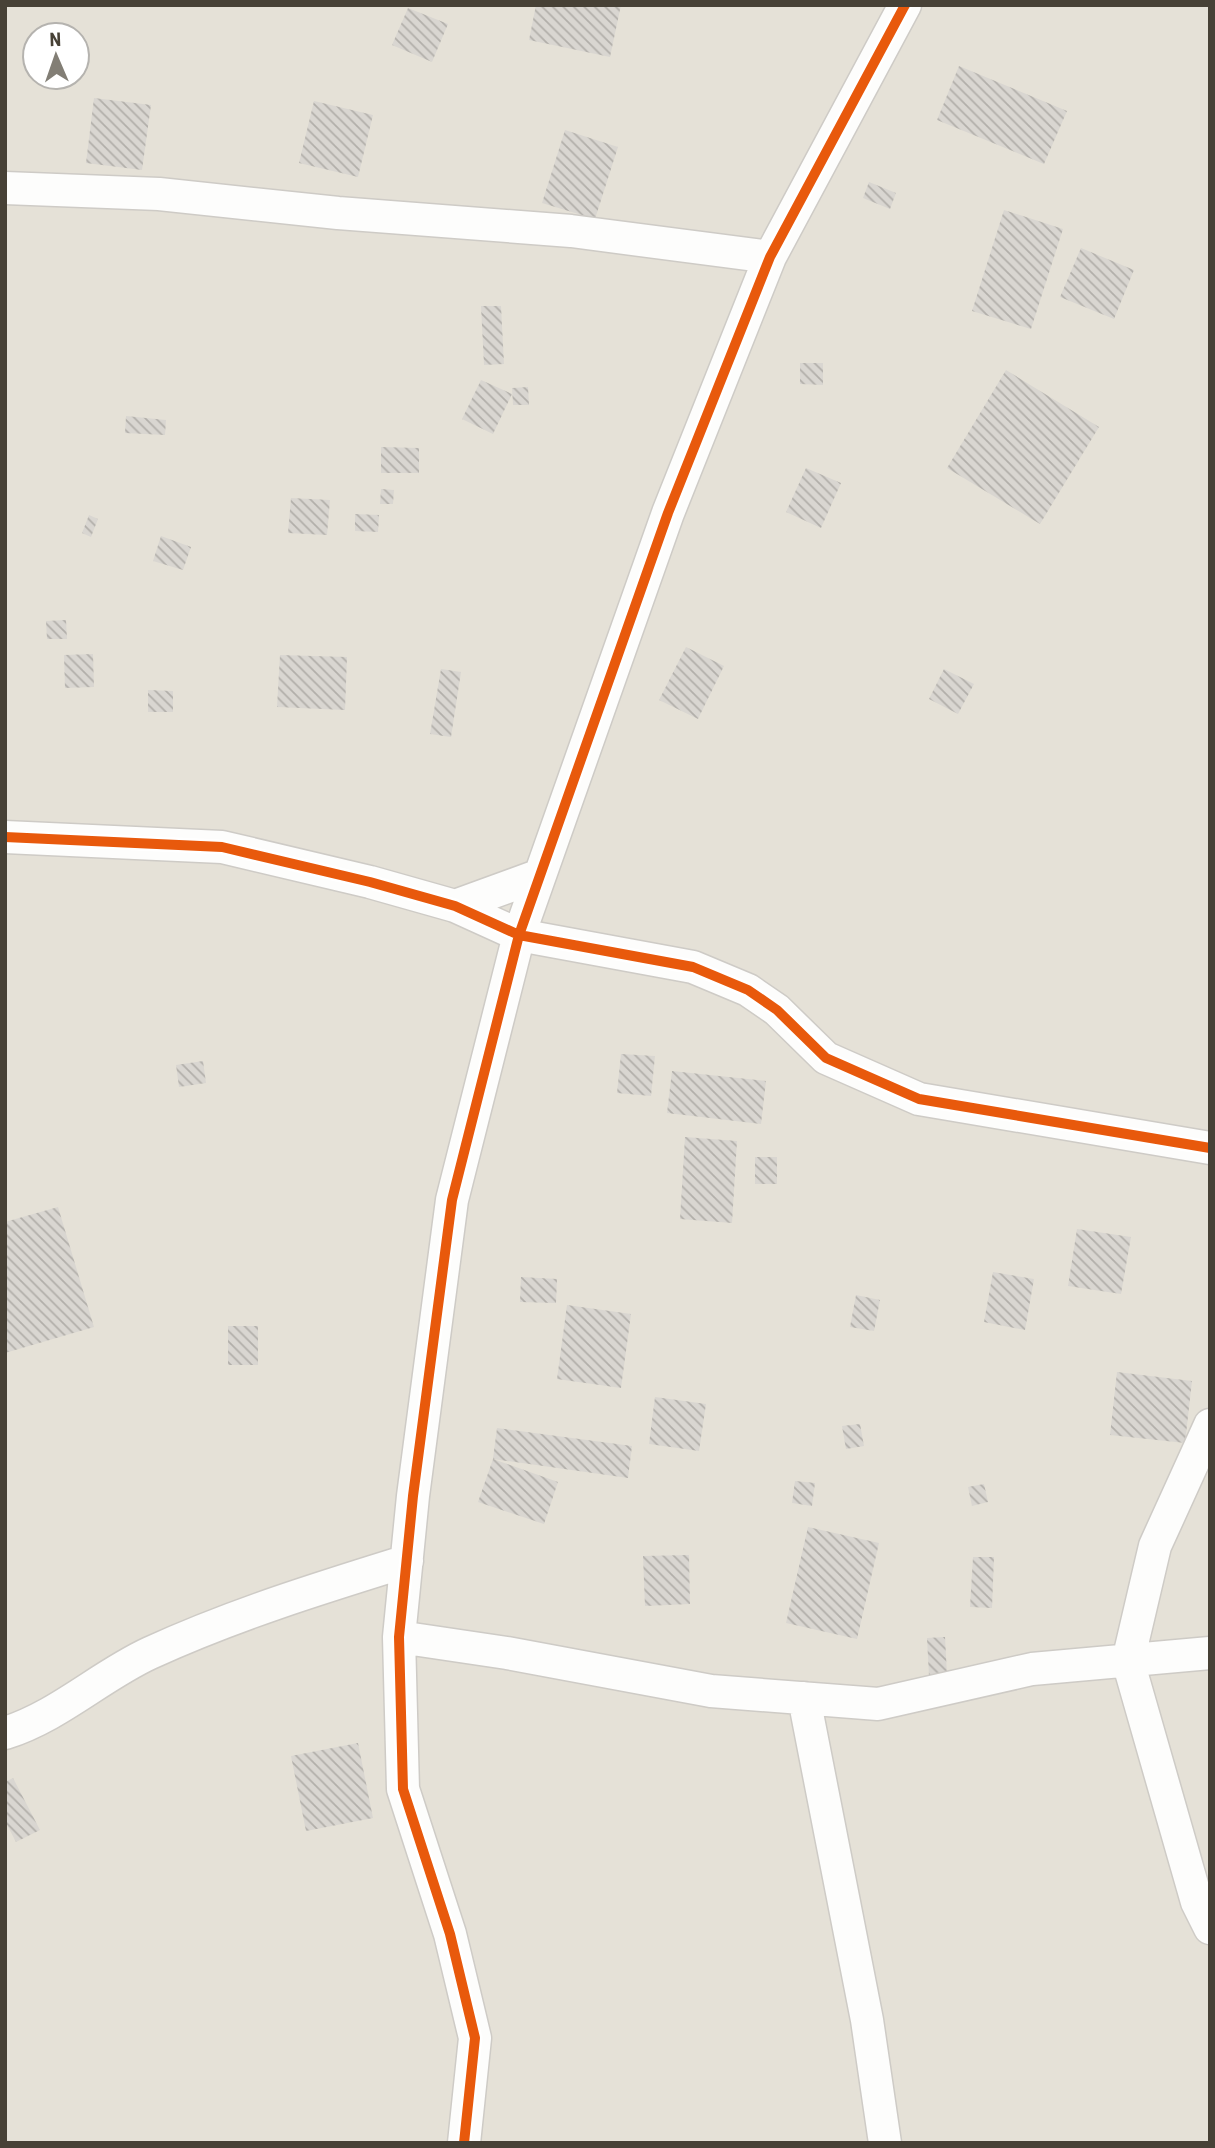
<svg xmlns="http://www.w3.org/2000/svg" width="1215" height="2148" font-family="'Roboto Condensed',sans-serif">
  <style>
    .residential { fill: #e5e1d7; fill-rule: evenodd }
    .building { fill: url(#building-back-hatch) }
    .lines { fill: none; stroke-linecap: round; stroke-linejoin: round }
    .minor-casing { stroke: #cecbc6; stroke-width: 35 }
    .minor { stroke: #fdfdfc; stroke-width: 32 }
    .cycleway-casing { stroke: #fff; stroke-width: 15 }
    .cycleway { stroke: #e8590c; stroke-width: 10 }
  </style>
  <defs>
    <pattern id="building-back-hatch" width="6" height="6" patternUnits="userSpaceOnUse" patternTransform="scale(1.75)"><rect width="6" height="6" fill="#d9d6d1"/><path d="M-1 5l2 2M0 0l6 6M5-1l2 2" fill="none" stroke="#b2afaa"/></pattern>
  </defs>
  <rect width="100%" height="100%" fill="#f1efea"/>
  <path class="residential" d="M5 5H1210V2143H5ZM35 35H77V77H35Z"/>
  <path class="building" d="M536 5H621L610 57 529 40Z
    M408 8 448 24 432 62 392 45Z
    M959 66 1067 111 1044 164 937 120Z
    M94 98 151 105 142 170 86 163Z
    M314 101 373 115 358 177 299 163Z
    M565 130 618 147 595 219 542 203Z
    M869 182 896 193 890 209 863 198Z
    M1004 210 1063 229 1031 329 972 311Z
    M1081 248 1134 270 1114 319 1060 297Z
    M481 306H501L504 364 484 365Z
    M800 363H823V385L800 384Z
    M1006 370 1099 427 1040 524 947 468Z
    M481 380 512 394 493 434 462 419Z
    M528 387 529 405H513L512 388Z
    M126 416 166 420 165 435 125 433Z
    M381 447 419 448V473H381Z
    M806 468 841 483 821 528 786 512Z
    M381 489 394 490 393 504H380Z
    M291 498 330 500 327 535 288 533Z
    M355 514 379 515 378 532 355 531Z
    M89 515 98 519 91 537 82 533Z
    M161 536 191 547 183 570 153 561Z
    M66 620 67 639H47L46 621Z
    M686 647 724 666 698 719 659 700Z
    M93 654 94 687 65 688 64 655Z
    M280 655 347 657 345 710 277 707Z
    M441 669 461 672 451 737 430 734Z
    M944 669 974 684 958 714 929 699Z
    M148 690 173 691V712H148Z
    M621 1054 655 1056 651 1096 617 1093Z
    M203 1061 206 1083 179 1087 176 1065Z
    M672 1071 766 1081 761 1124 667 1113Z
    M685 1137 737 1141 732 1223 680 1219Z
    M755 1157H777V1184H755Z
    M58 1207 94 1327 5 1353V1222Z
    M1077 1229 1131 1237 1121 1294 1068 1286Z
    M993 1272 1034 1279 1025 1330 984 1322Z
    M521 1277 557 1279 556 1303 520 1302Z
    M856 1295 880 1300 874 1331 850 1327Z
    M567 1305 631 1314 621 1388 557 1379Z
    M228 1326H258V1365H228Z
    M1117 1372 1192 1381 1185 1443 1110 1435Z
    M655 1397 706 1404 699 1451 649 1444Z
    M860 1424 864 1446 846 1449 842 1426Z
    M497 1428 632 1446 628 1478 493 1459 558 1482 544 1524 478 1502 493 1459Z
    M795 1481 815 1483 812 1506 792 1503Z
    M984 1484 988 1502 972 1506 968 1487Z
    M808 1527 879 1543 857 1639 786 1623Z
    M689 1555 690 1604 645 1606 643 1556Z
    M973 1557H994L992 1608 970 1607Z
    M945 1637 947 1675 929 1676 927 1638Z
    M358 1743 373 1818 306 1831 291 1756Z
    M13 1778 40 1830 16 1842 5 1821V1782Z"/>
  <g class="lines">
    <g class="minor-casing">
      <path id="minor" d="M5 188 159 194 338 213 571 231 770 257
        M5 837 222 847 370 882 455 906 519 935 693 967 748 990 777 1010 826 1058 919 1099 1210 1148
        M455 906 540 875
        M1210 1425 1155 1546 1128 1661 1197 1902 1210 1928
        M399 1637 507 1653 711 1691 878 1704 1032 1669 1210 1653
        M804 1698 867 2020 885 2143
        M5 1733C59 1716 100 1676 150 1653 233 1615 320 1588 407 1561
        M464 2143 475 2038 450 1934 403 1789 399 1637 413 1496 452 1200 519 935 668 513 770 257 905 5"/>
    </g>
    <use href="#minor" class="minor"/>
    <g class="cycleway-casing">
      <path id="cycleway" d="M5 837 222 847 370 882 455 906 519 935 693 967 748 990 777 1010 826 1058 919 1099 1210 1148
        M464 2143 475 2038 450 1934 403 1789 399 1637 413 1496 452 1200 519 935 668 513 770 257 905 5"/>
    </g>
    <use href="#cycleway" class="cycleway"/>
  </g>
  <rect width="1215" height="2148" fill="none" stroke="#474136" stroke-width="14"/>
  <g transform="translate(56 56) rotate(358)"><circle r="33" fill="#ffffff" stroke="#b5b3af" stroke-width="2"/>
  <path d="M0-5L12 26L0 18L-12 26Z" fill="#827e75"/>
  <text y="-10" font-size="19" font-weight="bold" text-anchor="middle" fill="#474136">N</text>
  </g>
</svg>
